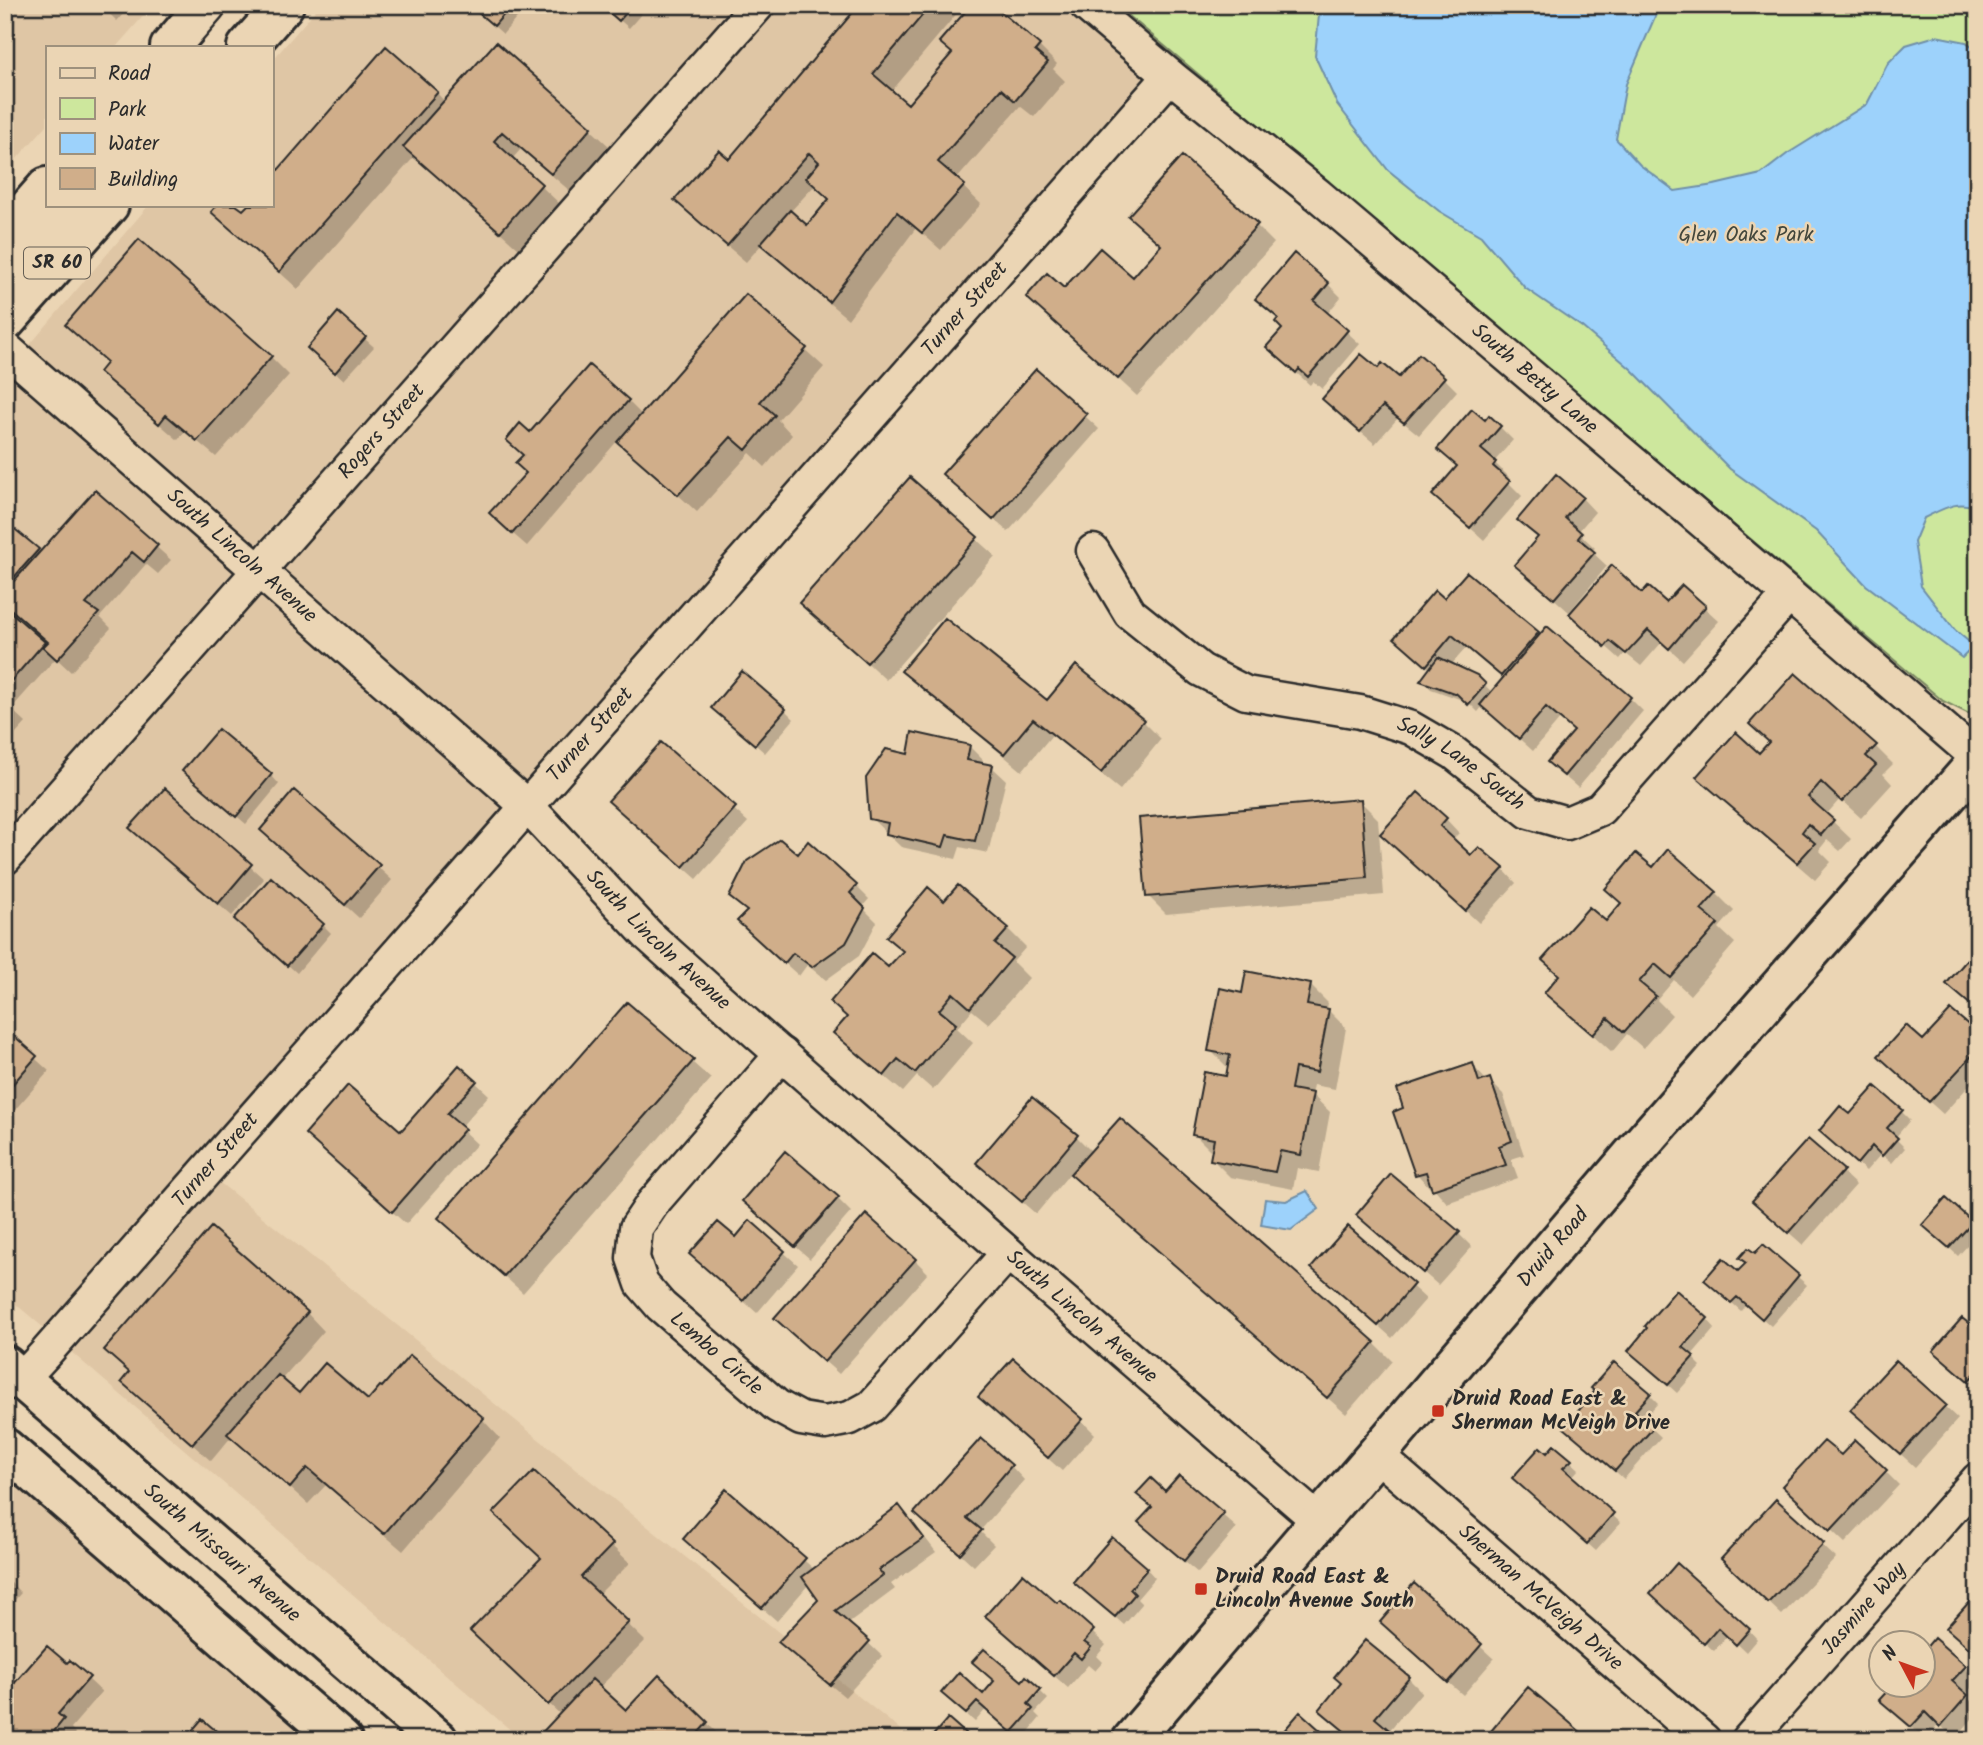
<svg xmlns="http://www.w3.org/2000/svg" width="1983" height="1745" font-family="Kalam,sans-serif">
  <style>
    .built { fill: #dfc6a5 }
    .green { fill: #cde79d; stroke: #7c8964; stroke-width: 2 }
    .water { fill: #9dd2fb; stroke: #6f8fa8; stroke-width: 2 }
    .shadow { fill: #0003; fill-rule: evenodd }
    .building { fill: #d0ae8a; stroke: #2b2b2b; stroke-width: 2 }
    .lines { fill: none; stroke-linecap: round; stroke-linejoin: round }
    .street-casing { stroke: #2b2b2b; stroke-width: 37 }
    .secondary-casing { stroke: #2b2b2b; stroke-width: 44 }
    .primary-casing { stroke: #2b2b2b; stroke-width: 44 }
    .street { stroke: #ebd5b4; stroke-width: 32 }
    .secondary { stroke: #ebd5b4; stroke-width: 38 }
    .primary { stroke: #ebd5b4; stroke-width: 38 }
    .poi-dot { fill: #c8321e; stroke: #ebd5b4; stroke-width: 2.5 }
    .labels { text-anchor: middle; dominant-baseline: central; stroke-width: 5; stroke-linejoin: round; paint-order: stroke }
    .shield { fill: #ebd5b4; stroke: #655e54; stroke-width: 2 }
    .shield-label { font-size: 19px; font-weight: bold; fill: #2b2b2b }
    .park-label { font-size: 21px; fill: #43473c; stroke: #ebd5b4 }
    .street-label { font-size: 21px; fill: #2b2b2b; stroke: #ebd5b4 }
    .poi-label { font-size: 21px; font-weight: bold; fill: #2b2b2b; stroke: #ebd5b4; text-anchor: start }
  </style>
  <rect width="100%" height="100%" fill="#ebd5b4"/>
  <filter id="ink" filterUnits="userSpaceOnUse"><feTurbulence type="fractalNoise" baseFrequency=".0143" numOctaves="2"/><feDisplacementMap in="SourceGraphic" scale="14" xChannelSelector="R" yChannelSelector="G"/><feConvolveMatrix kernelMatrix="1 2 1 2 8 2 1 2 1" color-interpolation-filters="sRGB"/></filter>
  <g filter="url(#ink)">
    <path class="built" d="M5 5H153L116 47H47V125L5 172Z
      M320 5H734L255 546 28 347 149 205H271V62Z
      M781 5H1062L1146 76 525 783 282 569Z
      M7 370 235 569 5 831V372Z
      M261 592 504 806 44 1328 5 1295V884Z
      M219 1182 913 1740H522L70 1351Z
      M5 1470 318 1740H5Z"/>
    <path class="green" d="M1116 5H1978V712L1967 713 1943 701Z"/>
    <path class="water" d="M1320 5H1660L1626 84 1616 139 1640 165 1675 191 1714 185 1761 174 1787 154 1867 104 1888 63 1906 45 1936 36 1966 42 1978 50V508C1957 499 1943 509 1924 518L1914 542 1921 586 1955 630 1974 646 1962 658 1866 585 1816 531 1730 469 1631 369 1582 327 1525 288 1481 236 1439 211 1388 170 1337 104 1315 56Z
      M1307 1191 1319 1209 1291 1230 1261 1225 1265 1199 1286 1201Z"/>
    <path class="shadow" d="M100 5H131L117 21Z
      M470 5H528L503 34Z
      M602 5H649L629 28Z
      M861 5H964L891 92 908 106 954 54 990 5 1039 46 1057 64 1053 69 1065 81 1034 117 1020 106 956 180 981 204 941 250 916 228 848 319 780 262 762 244 746 262 694 218 676 200 729 161ZM815 185 831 200 807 227 790 212Z
      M496 44 609 146 570 191 521 149 512 159 559 203 519 249 415 156 298 289 213 212 219 205H233L243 213 250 205H271L437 93 445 102Z
      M1130 216 1256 225 1274 243 1137 396 1028 297 1133 279 1162 247Z
      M1328 284 1341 297 1327 314 1360 344 1322 389 1313 381 1310 385 1282 360 1284 329 1279 319 1258 299Z
      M746 296 824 367 778 420 792 435 765 467 750 453 697 512 618 440 527 546 505 527 527 474 524 456 530 435 628 401 642 415Z
      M338 315 374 347 344 380 318 356Z
      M271 357 289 375 216 457 185 431 178 440 119 389 101 371 108 363Z
      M1378 370 1399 379 1444 378 1457 391 1419 435 1398 418 1375 444 1338 413Z
      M1036 371 1099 429 1008 532 957 487Z
      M1485 423 1500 427 1513 440 1494 462 1509 477 1506 480 1522 496 1484 540 1448 508 1459 467Z
      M910 480 995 556 886 680 802 603Z
      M95 492 171 560 158 574 146 564 100 617 111 628 71 672 56 658 11 709 26 723 5 746V609L27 627 29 625 5 604V586L9 589 11 586 5 581V523L41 553Z
      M1582 498 1595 512 1578 532 1595 548 1591 551 1607 566 1569 612 1516 565 1539 539 1520 520Z
      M1682 587 1719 621 1683 661 1662 642 1641 666 1625 653 1620 659 1584 627 1642 595 1666 604Z
      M1444 600 1537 633 1630 698 1643 711 1578 788 1563 775 1575 732 1560 719 1533 751 1483 706 1478 712 1468 702 1431 689 1423 681 1431 670 1410 651ZM1467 647 1505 679 1493 693 1476 677 1451 665Z
      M904 670 1047 703 1143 721 1161 739 1120 790 1052 735 1022 771 922 688Z
      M785 710 794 719 765 753 722 716Z
      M661 744 748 822 697 879 623 814Z
      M1875 746 1893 764 1883 774 1892 784 1861 818 1840 799 1826 815 1851 839 1840 851 1827 840 1819 850 1831 862 1815 880 1717 795 1699 777 1759 755Z
      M970 747 983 760 982 764 992 767 1006 780 988 853 960 847 956 859 901 847 871 818 909 756Z
      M271 775 279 784 246 824 193 779Z
      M165 790 264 879 232 916 145 842Z
      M295 792 392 880 359 918 276 843Z
      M1360 801 1378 819 1384 895 1166 914 1148 896Z
      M1446 819 1459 833 1452 840 1471 857 1503 869 1516 883 1479 923 1396 847Z
      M798 857 856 886 869 899 862 907 877 922 859 956 826 980 807 965 799 976 752 934 748 913 731 896Z
      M1653 870 1716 893 1734 911 1719 928 1735 943 1690 995 1674 980 1657 1000 1672 1015 1643 1048 1627 1034 1612 1052 1546 992Z
      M945 904 1008 929 1026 947 1013 962 1029 978 989 1024 972 1010 957 1028 973 1043 933 1090 917 1076 903 1092 854 1051 836 1033 904 952 888 937Z
      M323 925 331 933 297 973 245 927Z
      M1310 985 1328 1003 1327 1009 1346 1028 1335 1089 1313 1085 1311 1094 1330 1112 1319 1172 1297 1168 1293 1189 1230 1177 1212 1159 1213 1153 1194 1134 1227 1078 1229 1069 1210 1050 1243 995Z
      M628 1005 711 1079 523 1293 458 1235Z
      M5 1031 49 1071 5 1121Z
      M1978 1035V1076L1943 1114 1893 1069 1923 1043Z
      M1472 1065 1487 1081 1489 1080 1503 1094 1524 1155 1511 1159 1518 1178 1447 1203 1433 1187 1430 1188 1417 1174 1406 1109Z
      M475 1082 489 1095 460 1128 477 1144 406 1224 320 1148 401 1133Z
      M1901 1111 1910 1120 1895 1138 1905 1148 1892 1163 1881 1154 1866 1171 1830 1139 1850 1117Z
      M1120 1120 1374 1343 1392 1361 1346 1414 1091 1191 1071 1172 1036 1214 992 1176 1076 1136 1092 1152Z
      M1808 1141 1856 1185 1803 1245 1768 1214Z
      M837 1198 851 1212 810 1259 758 1214Z
      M751 1223 798 1265 757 1313 705 1267Z
      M1971 1223 1978 1229V1234L1958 1256 1933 1233Z
      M1372 1228 1458 1233 1472 1247 1438 1285Z
      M1348 1229 1426 1299 1392 1338 1325 1278Z
      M1763 1247 1807 1285 1771 1326 1746 1304 1741 1311 1715 1288 1739 1274Z
      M915 1260 928 1273 839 1374 790 1331Z
      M307 1313 324 1331 281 1380 299 1396 368 1402 382 1390 411 1357 483 1420 500 1438 403 1551 326 1485 308 1504 232 1436 211 1461 123 1382Z
      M1707 1319 1715 1328 1691 1356 1701 1366 1677 1393 1639 1359Z
      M1978 1333V1389L1944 1360Z
      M1649 1394 1658 1403 1643 1420 1661 1437 1624 1479 1575 1436Z
      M1944 1406 1958 1419 1915 1467 1866 1423Z
      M994 1410 1082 1421 1095 1434 1062 1471Z
      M1547 1456 1570 1461 1579 1469 1571 1478 1621 1523 1596 1551 1523 1486Z
      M1841 1458 1885 1471 1899 1485 1845 1543 1798 1499Z
      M1011 1466 1024 1480 980 1531 994 1545 974 1566 930 1526Z
      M534 1473 630 1563 598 1595 645 1641 599 1688 626 1713 707 1723 724 1740H538L561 1715 490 1649 543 1559Z
      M1180 1477 1237 1528 1198 1573 1154 1536 1153 1508Z
      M726 1491 815 1570 899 1508 912 1521 936 1552 891 1584 895 1589 848 1624 882 1656 845 1697 794 1655 820 1600 809 1584 777 1621 698 1552Z
      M1776 1502 1836 1558 1782 1615 1736 1572Z
      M1147 1569 1155 1578 1137 1599 1142 1604 1124 1625 1084 1590Z
      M5 1577 21 1593 5 1611Z
      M1414 1586 1494 1659 1463 1695 1395 1636Z
      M1060 1603 1106 1645 1097 1656 1103 1662 1095 1671 1088 1665 1068 1688 987 1616 1058 1605Z
      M1661 1603 1749 1630 1757 1639 1746 1652 1728 1635 1714 1651Z
      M1934 1641 1978 1680 1965 1695 1978 1708V1712L1955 1739 1939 1724 1926 1740 1882 1700 1894 1686H1924V1653Z
      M67 1666 88 1679 102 1692 71 1728 76 1734 71 1740H5L12 1688Z
      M1408 1678 1422 1692 1388 1732 1398 1740H1355L1335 1723Z
      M996 1681 1022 1683 1039 1690 1048 1699 1035 1713 1040 1718 1022 1740 986 1709 975 1722 952 1701 983 1696Z"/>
    <path class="building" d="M98 5H115L107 13Z
      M469 5H512L494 26Z
      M601 5H633L619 21Z
      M859 5H931L873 74 908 104 952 53 939 42 971 5H993L1040 45 1035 51 1048 62 1015 101 1001 89 938 162 965 185 922 233 897 212 829 302 760 244 790 210 807 225 829 199 806 178 819 162 809 153 727 246 674 200 719 150 729 159Z
      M496 42 592 127 551 174 502 132 494 141 542 184 500 232 403 147Z
      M386 46 438 92 279 272 211 212 217 205H236L243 210 248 205H271V178Z
      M1182 156 1258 224 1118 379 1026 297 1047 273 1064 288 1100 248 1133 277 1161 245 1128 216Z
      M139 239 272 356 197 441 166 415 159 424 99 372 107 362 65 325Z
      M1294 253 1329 283 1314 301 1348 330 1308 377 1299 369 1296 373 1266 347 1282 329 1275 322 1278 318 1255 299Z
      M746 294 807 348 760 402 775 415 746 450 731 437 678 495 617 442Z
      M338 312 366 337 335 373 307 348Z
      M1361 354 1378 368 1382 363 1399 377 1419 354 1445 377 1404 423 1383 406 1360 432 1322 399Z
      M589 365 629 400 512 534 489 513 526 473 515 463 523 455 506 440 520 423 530 432Z
      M1036 369 1087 414 993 520 942 474Z
      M1472 409 1485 420 1489 415 1501 426 1481 449 1496 462 1493 466 1510 481 1470 528 1432 495 1457 466 1437 449Z
      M1556 474 1583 497 1565 518 1582 533 1578 538 1595 552 1554 599 1514 565 1538 537 1517 520Z
      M910 477 978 537 867 663 799 603Z
      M95 490 158 545 144 562 132 552 86 604 99 613 57 660 43 647 48 642 5 604V591Z
      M5 521 39 549 8 584 5 581Z
      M1612 565 1642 593 1648 586 1666 602 1682 585 1706 606 1669 649 1648 630 1626 654 1610 641 1605 647 1569 614Z
      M1467 572 1539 632 1501 676 1452 635 1426 666 1394 638 1435 590 1444 598Z
      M5 607 45 642 5 688Z
      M945 618 1047 700 1076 665 1144 720 1101 773 1033 719 1004 754 901 671Z
      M1547 626 1631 697 1564 776 1547 762 1574 731 1546 707 1519 739 1480 705Z
      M1438 657 1477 675 1486 684 1468 705 1457 694 1420 681Z
      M742 671 786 709 755 745 711 708Z
      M1795 673 1877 745 1866 756 1876 765 1842 802 1821 782 1808 797 1834 820 1821 835 1808 824 1802 832 1815 843 1797 863 1696 777 1736 732 1759 753 1769 742 1749 724Z
      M5 702 13 709 5 718Z
      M218 729 272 774 236 817 182 771Z
      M912 732 970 745 967 760 993 765 975 841 947 835 943 847 886 834 888 823 869 819 866 778 886 749 908 754Z
      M661 742 736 807 683 867 608 801Z
      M165 788 252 864 218 904 129 828Z
      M294 790 380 865 345 905 260 830Z
      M1418 792 1447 818 1440 826 1471 855 1479 847 1504 868 1465 911 1380 834Z
      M1361 799 1367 878 1146 897 1139 818Z
      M780 839 798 854 808 841 857 885 850 893 865 908 846 943 812 967 793 953 784 964 737 921 747 911 729 897 747 861Z
      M1668 849 1717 892 1701 910 1718 924 1671 978 1655 964 1639 982 1656 996 1624 1032 1608 1018 1593 1035 1544 993 1559 975 1542 960 1589 907 1606 921 1621 903 1605 889 1636 853 1653 867Z
      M271 877 324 924 287 966 234 919Z
      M958 885 1009 928 995 944 1012 958 970 1008 953 993 939 1010 956 1024 915 1073 898 1059 884 1076 833 1033 847 1017 830 1002 872 953 888 967 903 951 886 937 928 887 944 901Z
      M1973 953 1978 957V1011L1946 984Z
      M1246 971 1311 984 1307 1005 1329 1009 1317 1072 1295 1068 1291 1089 1313 1093 1301 1155 1280 1151 1275 1172 1210 1160 1214 1139 1192 1135 1204 1072 1226 1076 1230 1055 1208 1051 1220 988 1242 993Z
      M627 1002 694 1060 504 1276 438 1218Z
      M1951 1010 1978 1033V1049L1929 1102 1878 1056 1906 1025 1923 1040Z
      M5 1028 37 1056 5 1093Z
      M1473 1063 1479 1082 1490 1078 1512 1141 1499 1146 1506 1165 1432 1190 1426 1172 1415 1175 1393 1112 1403 1108 1397 1089Z
      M459 1065 477 1081 447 1114 465 1129 392 1212 305 1134 348 1085 401 1131Z
      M1875 1086 1903 1110 1887 1128 1898 1138 1882 1156 1872 1146 1857 1164 1819 1131 1840 1106 1850 1114Z
      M1032 1097 1078 1135 1022 1202 976 1163Z
      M1120 1118 1375 1342 1327 1398 1070 1174Z
      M1808 1139 1844 1170 1788 1233 1752 1201Z
      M785 1151 839 1197 795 1247 742 1201Z
      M1391 1174 1460 1232 1423 1273 1356 1215Z
      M1946 1198 1973 1222 1949 1248 1922 1225Z
      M866 1214 916 1259 824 1362 774 1318Z
      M750 1220 785 1251 743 1301 689 1254 718 1222 736 1237Z
      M1348 1226 1414 1284 1378 1326 1311 1268Z
      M211 1227 308 1312 192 1444 121 1382 129 1372 104 1350Z
      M1763 1244 1799 1275 1762 1319 1737 1297 1731 1303 1704 1280 1723 1258 1738 1271 1746 1263 1739 1258 1748 1248 1755 1253Z
      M1676 1290 1708 1318 1683 1347 1694 1356 1668 1385 1628 1351 1647 1328 1645 1326Z
      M1962 1318 1978 1331V1370L1968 1381 1933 1351Z
      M410 1355 484 1418 384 1534 307 1468 290 1488 227 1434 278 1375 299 1393 325 1363 368 1400 380 1386 382 1387Z
      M1013 1358 1083 1419 1048 1458 978 1397Z
      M1896 1360 1946 1405 1900 1454 1850 1410Z
      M1614 1362 1651 1393 1635 1411 1654 1427 1615 1471 1564 1428 1595 1391 1591 1388Z
      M981 1438 1012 1465 967 1518 982 1530 960 1554 914 1513Z
      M1855 1440 1887 1470 1830 1531 1782 1486 1824 1441 1841 1455Z
      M1554 1445 1572 1460 1563 1468 1614 1513 1587 1544 1512 1478 1540 1447 1547 1453Z
      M534 1471 613 1544 581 1577 629 1622 548 1705 470 1631 541 1558 493 1513Z
      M1179 1475 1224 1513 1184 1561 1138 1522 1152 1507 1136 1494 1151 1478 1165 1491Z
      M726 1489 806 1558 762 1608 683 1539Z
      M1776 1499 1824 1543 1768 1603 1721 1559Z
      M899 1505 924 1538 879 1570 883 1575 835 1611 870 1641 830 1685 778 1642 818 1600 802 1577Z
      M1112 1537 1148 1568 1130 1589 1135 1594 1115 1617 1073 1582Z
      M1677 1563 1750 1629 1736 1645 1718 1628 1704 1644 1650 1594Z
      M1023 1573 1057 1603 1060 1600 1094 1630 1084 1642 1091 1647 1081 1659 1074 1653 1054 1676 985 1616Z
      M1414 1583 1482 1644 1448 1683 1380 1622Z
      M1978 1592V1656L1946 1628Z
      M1934 1638 1966 1666 1952 1681 1968 1695 1940 1727 1925 1712 1911 1727 1879 1700 1892 1686H1924V1650Z
      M1365 1640 1410 1677 1375 1718 1401 1740H1355L1319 1710 1341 1683 1334 1677Z
      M47 1646 67 1663 70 1660 90 1677 58 1714 64 1719 47 1740H5V1679L12 1686Z
      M984 1649 1022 1681 1026 1676 1041 1689 1028 1704 1033 1709 1012 1733 977 1702 966 1714 941 1693 959 1672 983 1694 994 1681 972 1662Z
      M659 1675 708 1722 692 1740H535L592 1679 626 1710Z
      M1528 1687 1590 1740H1501L1491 1731Z
      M1300 1712 1331 1740H1276Z
      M948 1718 973 1740H929Z
      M202 1719 227 1740H184Z"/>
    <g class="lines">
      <g class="street-casing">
        <g id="street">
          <path id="s1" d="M1086 5 1170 76 1318 195 1789 595 1978 758"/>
          <path id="s2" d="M5 348 528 807 648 935 757 1033 1008 1253 1320 1522"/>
          <path id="s3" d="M1093 551 1130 613 1201 670 1246 693 1360 712 1411 728 1454 753 1529 812 1567 823 1600 809 1789 595"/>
          <path id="s4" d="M5 858 758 5"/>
          <path id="s5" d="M782 1054 652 1204 636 1228 633 1258 642 1284 661 1306 777 1406 801 1419 825 1423 850 1418 872 1406 1008 1253"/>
          <path id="s6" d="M5 1384 21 1380 44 1355 1170 76"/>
          <path id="s7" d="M1377 1455 1704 1740"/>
          <path id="s8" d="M1748 1740 1978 1479"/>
        </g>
      </g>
      <g class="secondary-casing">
        <g id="secondary">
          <path id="s9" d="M1132 1740 1646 1139 1978 761"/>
        </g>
      </g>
      <g class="primary-casing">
        <g id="primary">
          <path d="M170 47 206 5"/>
          <path d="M247 47 284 5"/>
          <path d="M5 235 47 187"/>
          <path d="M5 293C19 258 45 232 69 205"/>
          <path d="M5 322 109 205"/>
          <path id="s10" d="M5 1365 438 1740"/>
          <path d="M5 1448 342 1740"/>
        </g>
      </g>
      <use href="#street" class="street"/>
      <use href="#secondary" class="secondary"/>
      <use href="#primary" class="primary"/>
    </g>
  </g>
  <g class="poi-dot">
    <rect x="1431" y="1404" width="14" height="14" rx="3.5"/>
    <rect x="1194" y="1582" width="14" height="14" rx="3.5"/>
  </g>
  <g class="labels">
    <rect class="shield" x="24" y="247.5" width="66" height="31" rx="5"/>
    <g class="shield-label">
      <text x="57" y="263">SR 60</text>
    </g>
    <g class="park-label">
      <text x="1746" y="235">Glen Oaks Park</text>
    </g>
    <g class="street-label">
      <text stroke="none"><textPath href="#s6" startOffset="1444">Turner Street</textPath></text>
      <text stroke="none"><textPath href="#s1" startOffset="584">South Betty Lane</textPath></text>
      <text stroke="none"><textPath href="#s4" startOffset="569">Rogers Street</textPath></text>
      <text stroke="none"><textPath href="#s2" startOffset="315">South Lincoln Avenue</textPath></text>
      <text stroke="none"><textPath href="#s6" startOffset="877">Turner Street</textPath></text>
      <text stroke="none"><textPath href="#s3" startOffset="444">Sally Lane South</textPath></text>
      <text stroke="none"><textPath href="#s2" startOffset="882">South Lincoln Avenue</textPath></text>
      <text stroke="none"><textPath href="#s6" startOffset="310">Turner Street</textPath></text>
      <text stroke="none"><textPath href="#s9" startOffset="648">Druid Road</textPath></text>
      <text stroke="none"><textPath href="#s2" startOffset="1449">South Lincoln Avenue</textPath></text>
      <text stroke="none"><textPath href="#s5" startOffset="387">Lembo Circle</textPath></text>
      <text stroke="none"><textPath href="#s10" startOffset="287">South Missouri Avenue</textPath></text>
      <text stroke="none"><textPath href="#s7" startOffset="217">Sherman McVeigh Drive</textPath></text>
      <text stroke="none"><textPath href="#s8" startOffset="175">Jasmine Way</textPath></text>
    </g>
    <g class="poi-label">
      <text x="1452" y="1399">Druid Road East &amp;<tspan x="1452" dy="24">Sherman McVeigh Drive</tspan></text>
      <text x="1215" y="1577">Druid Road East &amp;<tspan x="1215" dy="24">Lincoln Avenue South</tspan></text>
    </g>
  </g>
  <rect width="1983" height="1745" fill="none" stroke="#ebd5b4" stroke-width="28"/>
  <rect x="14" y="14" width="1955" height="1717" fill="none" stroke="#2b2b2b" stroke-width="2.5" filter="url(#ink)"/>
  <rect x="46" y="46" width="228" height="161" fill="#ebd5b4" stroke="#9e917d" stroke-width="2"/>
  <rect x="60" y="68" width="35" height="10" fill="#ebd5b4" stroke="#9e917d" stroke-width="2"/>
  <text x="108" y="80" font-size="21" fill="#2b2b2b">Road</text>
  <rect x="60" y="98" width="35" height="21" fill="#cde79d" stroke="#9e917d" stroke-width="2"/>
  <text x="108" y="116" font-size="21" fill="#2b2b2b">Park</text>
  <rect x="60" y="133" width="35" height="21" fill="#9dd2fb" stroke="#9e917d" stroke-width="2"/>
  <text x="108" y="150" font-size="21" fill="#2b2b2b">Water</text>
  <rect x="60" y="168" width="35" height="21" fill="#d0ae8a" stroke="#9e917d" stroke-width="2"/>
  <text x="108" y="186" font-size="21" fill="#2b2b2b">Building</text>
  <g transform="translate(1902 1664) rotate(311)"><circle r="33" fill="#ebd5b4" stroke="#9e917d" stroke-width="2"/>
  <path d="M0-5L12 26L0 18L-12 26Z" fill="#c8321e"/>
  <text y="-10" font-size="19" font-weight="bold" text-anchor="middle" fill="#2b2b2b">N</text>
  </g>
</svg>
